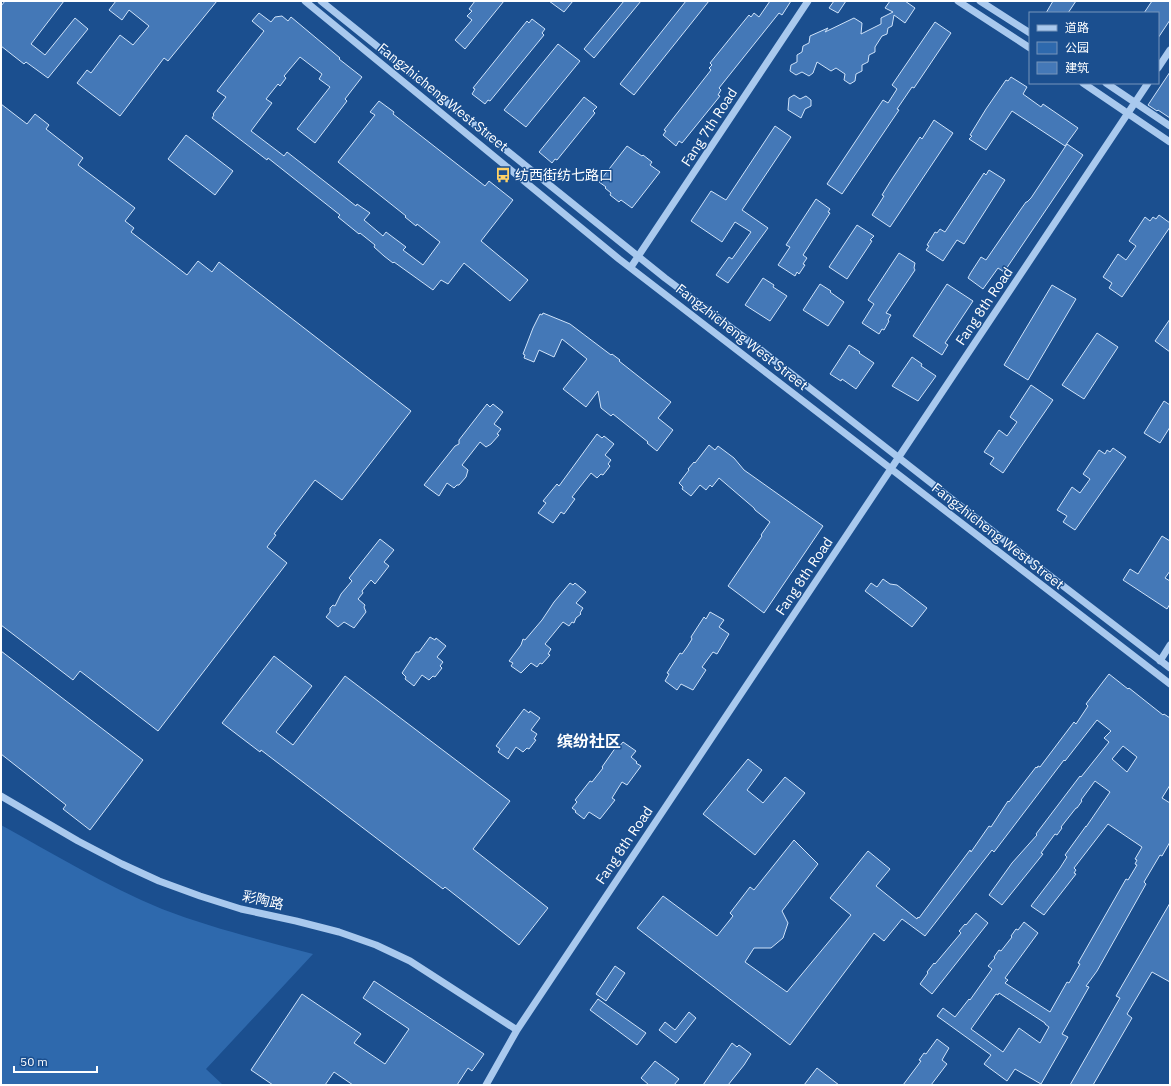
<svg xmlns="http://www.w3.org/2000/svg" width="1171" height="1086" font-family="'IBM Plex Sans','Noto Sans SC',sans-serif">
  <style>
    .green { fill: #2e69ad }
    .building { fill: #4478b7; stroke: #cfe3fa; fill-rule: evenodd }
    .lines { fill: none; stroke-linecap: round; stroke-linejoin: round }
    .minor { stroke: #a9c9ee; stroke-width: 7 }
    .labels { text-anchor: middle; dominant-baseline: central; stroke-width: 3; stroke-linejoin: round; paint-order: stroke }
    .street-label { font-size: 14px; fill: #fff; stroke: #1b4f8f }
    .poi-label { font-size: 14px; fill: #fff; stroke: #1b4f8f; text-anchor: start }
    .quarter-label { font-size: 16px; font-weight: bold; fill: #fff; stroke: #1b4f8f }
  </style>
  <rect width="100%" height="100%" fill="#1b4f8f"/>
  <path class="green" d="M1 825C54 854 106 886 162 909 211 928 262 940 313 954L206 1069 223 1085H1Z"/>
  <path class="building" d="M5 1H64L31 44 45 55 75 18 88 29 48 78 26 62 24 64 1 46V6Z
    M116 1H217L168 61 164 58 120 116 77 83 87 70 91 73 120 35 133 45 149 26 129 10 122 20 109 10Z
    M475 1H504L465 49 455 40 472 20 467 16 472 11 469 9Z
    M549 1H573L564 12Z
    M624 1H641L594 58 584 49Z
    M686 1H709L634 95 620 84Z
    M770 1H791L782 15 779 13 719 88 721 90 718 95 720 96 712 106 682 143 679 141 676 146 663 135 666 131 664 130 711 70 709 68 712 65 710 63 749 15 751 17 754 13 759 17Z
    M834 1H846L838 13 829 8Z
    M890 1H905L915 8 905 23 894 15 892 26 888 28 887 34 882 36 875 47V52L869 55 868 62 862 65V71L856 74 855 81 850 84 844 80 845 74 836 68 831 71 817 62 813 73 809 76 802 72 796 75 790 71 791 65 797 62V55L802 52 803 46 809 43 810 36 828 28 825 32 854 18 862 23 861 34 881 24V18L893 12 885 8Z
    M1053 1H1076L1068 13H1046Z
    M1152 1H1170V20L1158 38V13H1144Z
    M259 13 271 22 275 17 282 16 288 21 291 17 340 58 339 59 362 77 345 99 347 101 315 143 297 129 330 87 319 79 322 74 300 57 284 76 286 78 280 86 278 84 266 99 272 103 251 131 284 156 287 152 356 206 357 204 370 213 364 220 383 236 386 232 406 247 403 250 423 265 440 242 417 224 416 226 405 217 406 216 338 162 375 115 370 112 379 101 394 112 393 114 485 186 489 181 513 200 481 241 528 280 510 301 464 263 448 284 441 280 433 290 394 262 393 263 384 256 374 247 375 245 360 233 359 234 338 217 340 215 268 158 267 160 212 118 214 115 213 114 226 97 217 91 264 31 252 21Z
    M532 19 545 29 542 33 544 35 490 101 488 100 485 104 472 94 475 89 473 88 527 21 529 23Z
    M935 22 951 33 914 88 912 87 897 109 899 110 842 194 827 184 883 100 888 103 897 89 892 85Z
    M558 44 580 61 526 127 504 110Z
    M1170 72V118L1158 110 1157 111 1148 105Z
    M1011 77 1027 87 1023 94 1041 107 1043 104 1078 128 1065 146 1012 111 986 150 969 139 972 136 970 135 986 109 1006 80 1008 81Z
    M794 95 800 99 806 96 811 100V106L805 109 801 118 788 110 789 98Z
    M584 97 597 107 593 111 595 113 557 160 555 159 552 163 539 152Z
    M1 104 27 124 35 114 49 125 46 129 83 158 78 165 135 208 125 221 134 228 131 232 187 275 198 261 212 272 219 262 411 411 342 500 315 480 274 534 276 535 267 547 287 563 158 731 80 671 73 680 1 625Z
    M934 120 953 133 890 227 872 215 884 196 882 195 890 182 920 137 922 139Z
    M775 126 791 137 742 210 768 228 728 283 716 275 729 257 732 259 751 232 735 222 722 242 691 221 711 191 726 200Z
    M186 135 233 171 215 195 168 159Z
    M1067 144 1083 155 1004 272 998 268 983 289 968 278 970 274 981 257 986 260 1021 209 1026 202H1027L1031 198Z
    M627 146 642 156 643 155 652 162 650 165 660 172 632 208 621 200 619 202 610 195 611 193 605 188 606 187 599 182Z
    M989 170 1005 180 964 244 957 240 943 261 926 250 929 246 927 245 935 232 937 233 940 229 945 232 984 173 986 175Z
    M816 199 830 209 828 212 830 213 803 255 807 258 803 264 805 265 799 274 797 272 795 276 778 265 790 247 786 245Z
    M1159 215 1170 223V227L1122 297 1109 288 1112 283 1103 277 1118 254 1126 260 1136 246 1129 241 1145 217 1150 221 1153 217 1156 219Z
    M857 225 874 236 870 240 872 241 847 279 829 267Z
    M899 253 915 263 914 268 915 270 886 313 891 315 888 320 889 321 884 330 882 329 879 334 862 323 874 304 868 300Z
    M763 278 774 285 773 287 787 296 770 321 745 305Z
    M820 284 831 291 830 292 844 302 828 326 803 310Z
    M947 284 973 301 945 343 948 345 942 355 913 336Z
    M1052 285 1076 299 1028 380 1004 365Z
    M543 313 570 324 611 355 612 354 620 360 619 361 671 402 658 418 673 430 657 451 647 443 648 442 613 414 611 416 601 408 598 391 586 407 563 389 587 359 562 339 554 357 539 350 534 362 524 358 525 355 523 354 533 328 540 314 542 315Z
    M1170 319V352L1155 341Z
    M1097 333 1118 347 1084 399 1062 385Z
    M849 345 860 352 859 353 874 363 856 389 842 379 841 381 830 374Z
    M912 357 922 364 921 366 936 376 918 401 892 386Z
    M1031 385 1053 400 1003 473 990 464 994 458 984 452 999 430 1007 436 1017 422 1010 417Z
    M1164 401 1170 405V427L1160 443 1144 433Z
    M487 404 490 407 493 404 503 412 494 424 501 429 497 434 499 435 491 444 486 447 480 442 462 465 468 470 466 477 459 485H457L454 488 447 483 439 496 424 485 455 446 459 444V440Z
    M597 434 602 438 604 436 614 444 605 455 611 460 608 464 610 466 603 475 601 474 597 478 591 473 572 497 575 499 564 514 561 512 553 523 538 513 546 503 543 501 557 484 559 486Z
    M709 445 715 450 718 446 734 458 744 470 823 526 764 613 728 586 762 536 761 535 770 522 755 510 754 508 719 478 712 487 710 485 706 490 700 485 691 496 682 489 683 487 679 483 689 470 688 469 694 462 695 463Z
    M1113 448 1126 457 1075 530 1063 522 1067 516 1057 510 1072 487 1080 493 1090 479 1083 474 1099 450 1105 454 1107 450 1110 452Z
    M1162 536 1170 541V571L1165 578 1170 581V604L1167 609 1123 580 1130 569 1138 574Z
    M380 539 394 550 384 562 389 566 375 584 371 580 362 591 363 593 358 599 365 605 364 607 366 612 354 628 344 622 338 627 326 617 330 612V608L333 605 335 606 341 594 352 581 349 578Z
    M883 579 890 584 897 585 927 608 912 627 865 591 871 583 877 587Z
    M570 583 573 585 575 583 586 592 576 603 583 608 580 613 581 614 576 618 574 623 572 622 569 626 563 622 545 644 551 649 548 654 550 655 542 664 540 663 537 667 531 663 521 673 511 666 513 663 509 661 521 645 523 639 525 640 542 620 554 602Z
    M710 612 724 620 719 627 729 634 717 654 713 652 702 667 706 670 693 690 681 684 677 690 665 681 669 674 667 673 680 653 682 654 687 647 692 639 691 637 704 617 706 619Z
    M430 637 435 640 436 638 446 646 437 657 443 662 440 666 442 668 435 677 433 676 429 680 422 675 414 686 405 679 406 677 402 673 416 652H419Z
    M1 651 143 760 90 830 63 809 66 805 1 754Z
    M274 656 312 686 276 732 293 745 345 676 510 801 473 849 548 908 519 945 445 887 443 889 261 750 260 752 222 723Z
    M1109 674 1128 689 1129 688 1163 715 1164 714 1170 718V785L1162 798 1170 803V842L1162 856 1160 855 1144 882 1146 884 1097 971 1086 986 1089 987 1062 1034 1068 1037 1041 1084 1015 1069 1007 1081 984 1064 991 1055 937 1016 943 1008 955 1017 969 999 970 1000 992 969 988 966 995 958 994 957 999 950 1001 951 1012 937 1011 936 1016 929 1018 930 1024 922 1038 933 1005 978 1008 980 1005 983 1050 1012 1067 982 1069 983 1080 964 1078 963 1126 879 1128 880 1137 865 1135 864 1137 860 1135 859 1142 847 1108 824 1074 868 1076 870 1074 873 1076 874 1044 915 1031 906 1060 868 1067 857 1065 855 1086 826V827L1110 792 1095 781 1081 800 1082 801 1077 808H1076L1061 827 1062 828 1057 835 1055 834 1041 853 1043 854 1002 905 989 895 1012 863 1037 835 1036 834 1080 776 1081 777 1109 742 1104 738 1111 731 1097 720 1065 761 1064 760 994 852 992 850 925 936 902 919 884 941 874 933 790 1045 637 928 663 896 717 936 733 916 730 913 750 887 754 890 794 840 818 864 782 911 788 923 783 938 771 948H754L745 962 787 992 851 915 830 898 868 851 890 869 876 886 917 919 918 917 919 918 970 850 971 852 989 826 991 827 1008 801 1009 802 1036 767 1037 768 1038 766 1040 767 1074 722 1076 724 1088 706 1086 704ZM1123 746 1137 757 1127 772 1112 759ZM999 993 1045 1023V1024L1049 1027 1040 1043 1019 1028 1003 1052 971 1029 996 994 998 995Z
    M524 709 529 713 530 711 540 718 531 730 537 734 534 739 536 740 529 749 527 748 523 752 516 747 508 759 498 752 500 749 496 746Z
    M623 742 636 751 631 757 637 762 636 763 641 766 627 785 622 782 612 798 615 800 600 819 589 812 584 819 575 812 576 811 572 808 577 802 575 800 590 781 592 782 603 768 602 767 616 747 618 748Z
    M748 759 762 770 747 790 763 803 785 777 805 793 755 855 703 814Z
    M1170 903V982L1152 972 1127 1014 1132 1018 1093 1085H1070L1120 998 1116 996Z
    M976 913 988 923 932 994 920 984 928 973 927 972 934 963 935 964 961 933 959 931 965 924 966 925Z
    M615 966 625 973 606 1001 596 994Z
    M374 981 484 1054 472 1071 468 1068 457 1085H353L334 1072 325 1085H273L251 1070 302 994 361 1034 354 1043 385 1064 409 1029 363 998Z
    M598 999 646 1033 637 1045 590 1010Z
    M689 1012 696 1018 676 1043 659 1030 665 1022 675 1030Z
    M937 1039 949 1048 942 1060 947 1064 931 1085H903L921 1061 919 1060 924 1053 926 1054Z
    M732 1043 737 1047 739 1045 751 1054 744 1065 728 1085H703Z
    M655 1061 679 1079 674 1085H649L641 1078Z
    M817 1068 839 1085H804Z"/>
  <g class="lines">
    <path class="minor" d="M305 1 619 259 1170 684
      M321 1 665 278 761 350 1045 572 1170 668
      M958 1 1030 48
      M980 1 1030 33
      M1158 68 1170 50
      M1083 83 1170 142
      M1106 83 1170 126
      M631 267 808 1
      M1160 661 1170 645
      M1 796 78 841 122 864 159 881 200 896 241 909 296 921 339 932 376 945 410 961 517 1030
      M486 1085 517 1030 1148 83"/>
  </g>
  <defs>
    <g id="bus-bare" transform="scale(1.2)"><path d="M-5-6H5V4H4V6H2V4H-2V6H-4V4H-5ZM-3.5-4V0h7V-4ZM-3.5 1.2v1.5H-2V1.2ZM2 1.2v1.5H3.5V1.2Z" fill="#ffd166" stroke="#1b4f8f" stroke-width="2.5" paint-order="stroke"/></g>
  </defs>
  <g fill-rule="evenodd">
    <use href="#bus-bare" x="503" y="175"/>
  </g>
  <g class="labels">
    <g class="street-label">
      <text transform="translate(443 97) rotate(39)">Fangzhicheng West Street</text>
      <text transform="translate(709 127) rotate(-57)">Fang 7th Road</text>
      <text transform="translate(984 306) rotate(-56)">Fang 8th Road</text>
      <text transform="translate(742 337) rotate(38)">Fangzhicheng West Street</text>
      <text transform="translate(998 536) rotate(38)">Fangzhicheng West Street</text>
      <text transform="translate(804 576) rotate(-56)">Fang 8th Road</text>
      <text transform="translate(624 845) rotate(-56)">Fang 8th Road</text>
      <text transform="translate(263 900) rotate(13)">彩陶路</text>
    </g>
    <g class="poi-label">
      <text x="515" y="175">纺西街纺七路口</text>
    </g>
    <g class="quarter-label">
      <text x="589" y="741">缤纷社区</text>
    </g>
  </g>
  <rect width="1171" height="1086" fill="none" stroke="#ffffff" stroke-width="4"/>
  <rect x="1029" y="12" width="130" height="72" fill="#1b4f8f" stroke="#7695bc"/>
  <rect x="1037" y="25" width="20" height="6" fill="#a9c9ee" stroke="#7695bc"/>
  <text x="1065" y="32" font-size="12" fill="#ffffff">道路</text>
  <rect x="1037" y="42" width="20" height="12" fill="#2e69ad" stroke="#7695bc"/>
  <text x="1065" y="52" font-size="12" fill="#ffffff">公园</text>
  <rect x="1037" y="62" width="20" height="12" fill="#4478b7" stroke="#7695bc"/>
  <text x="1065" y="72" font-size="12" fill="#ffffff">建筑</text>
  <path d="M14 1066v6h83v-6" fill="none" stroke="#ffffff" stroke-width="2"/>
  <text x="20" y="1066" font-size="12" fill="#ffffff" stroke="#1b4f8f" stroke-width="3" paint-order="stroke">50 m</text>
</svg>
